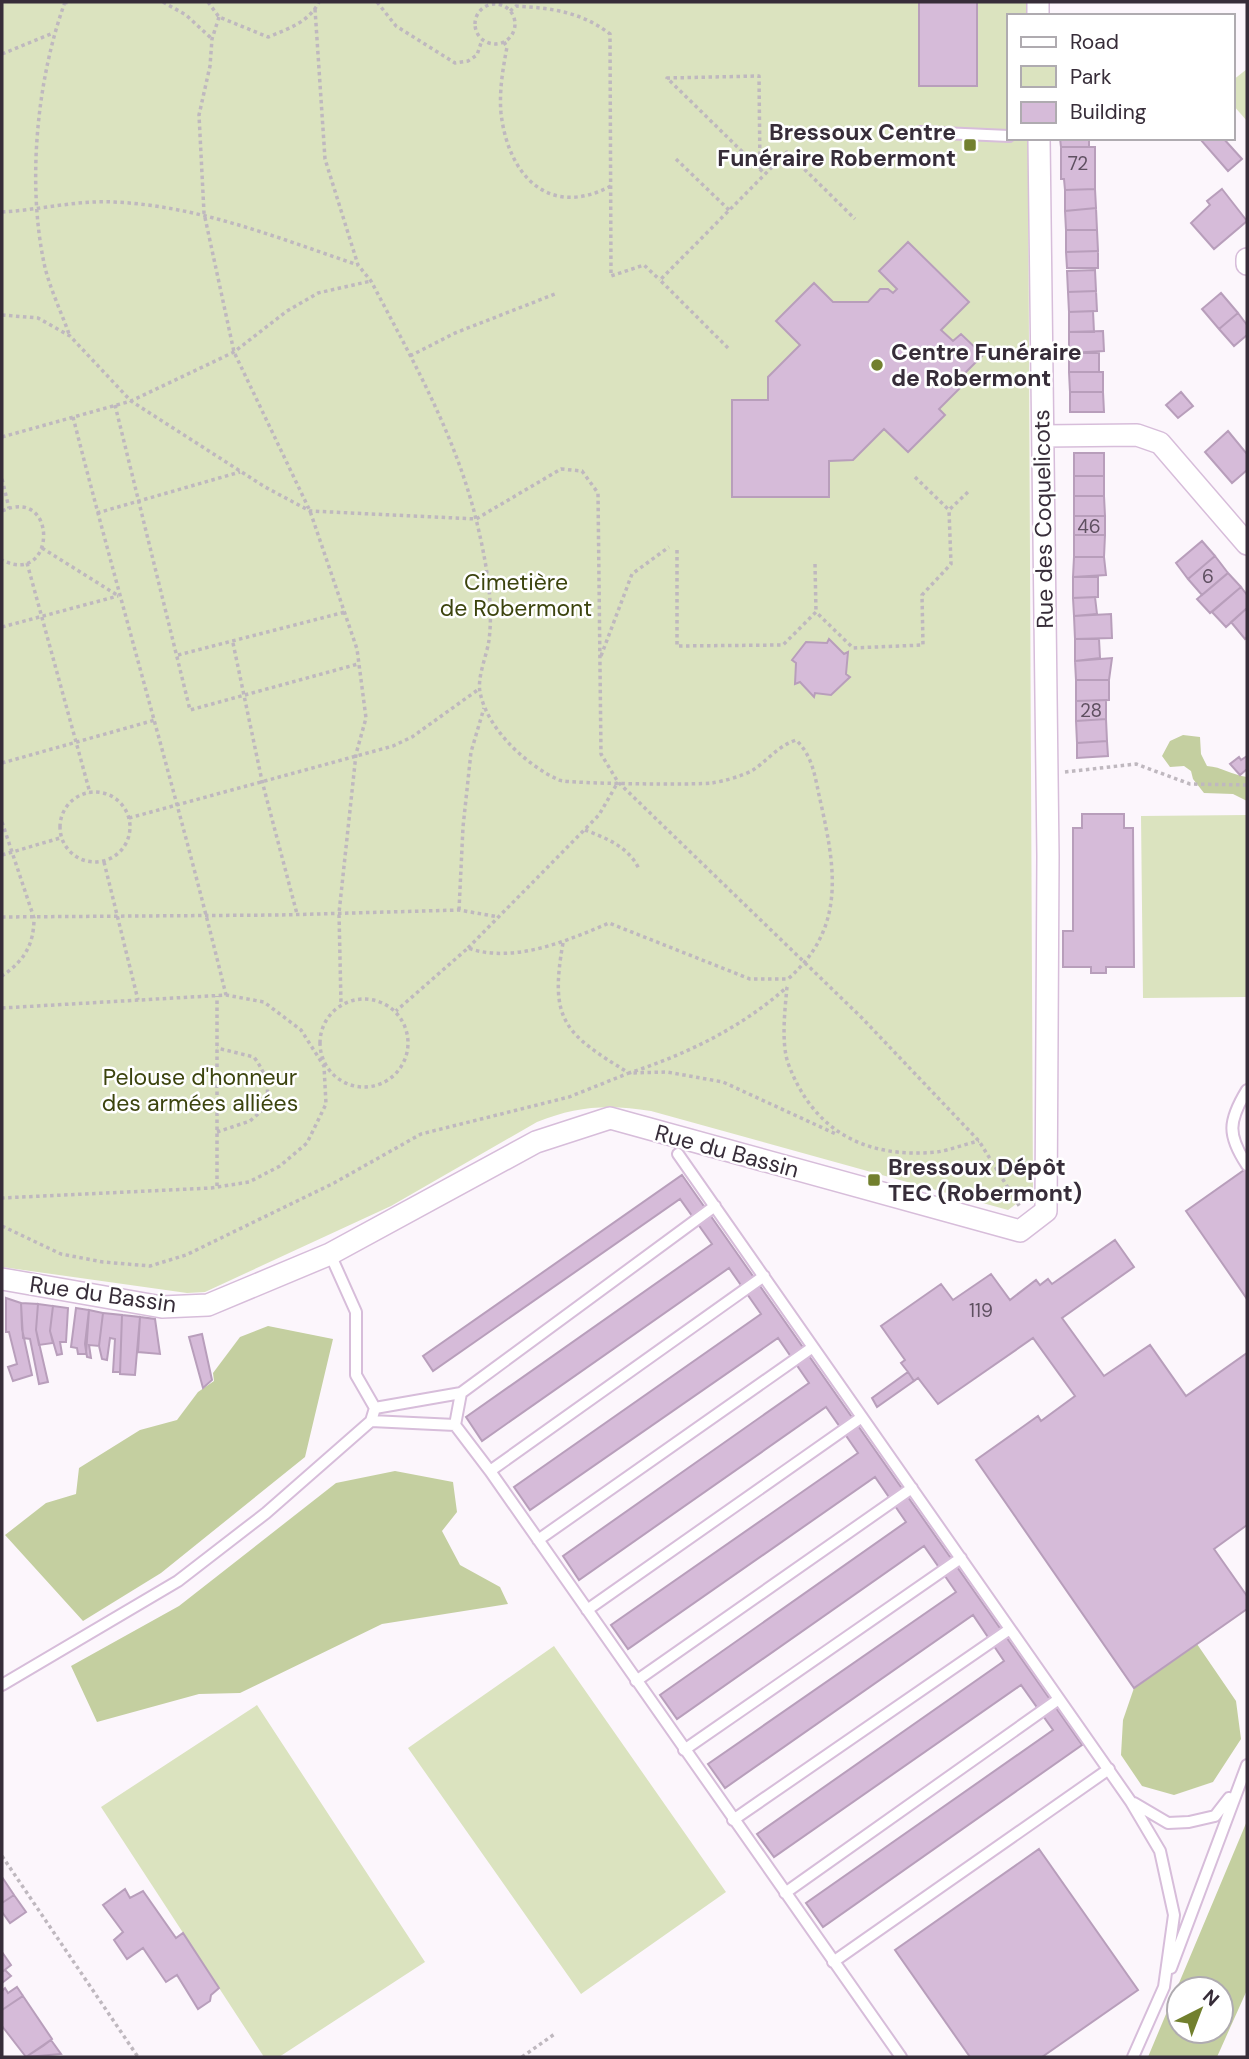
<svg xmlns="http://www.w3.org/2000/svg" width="1249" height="2059" font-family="'DM Sans',sans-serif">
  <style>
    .green { fill: #dbe3bf }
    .forest { fill: #c4cfa0; fill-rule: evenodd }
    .building { fill: #d6bbd9; stroke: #b89ebb; stroke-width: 2 }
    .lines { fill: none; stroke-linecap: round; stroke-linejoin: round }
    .service-casing { stroke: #d7bdda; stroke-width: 14 }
    .minor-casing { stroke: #d7bdda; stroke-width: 24 }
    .path { stroke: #bfb8bf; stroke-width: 3.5; stroke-dasharray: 3.5 3.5; stroke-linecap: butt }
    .service { stroke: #fff; stroke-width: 10 }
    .minor { stroke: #fff; stroke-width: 21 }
    .poi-dot { fill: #72802e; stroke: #fff; stroke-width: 2.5 }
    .labels { text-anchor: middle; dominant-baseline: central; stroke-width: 5; stroke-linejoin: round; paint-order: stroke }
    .number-label { font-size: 19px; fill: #5f5061 }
    .poi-label { font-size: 23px; font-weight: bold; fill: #372d39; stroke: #fff; text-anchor: start }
    .street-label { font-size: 23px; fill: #372d39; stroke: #fff }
    .park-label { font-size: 23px; fill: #3c440e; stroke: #fff }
  </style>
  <rect width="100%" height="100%" fill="#fcf6fc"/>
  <path class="green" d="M2 2H1027V16H1009V138H1028L1033 1191 1008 1210 651 1111C609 1104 576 1106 537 1122L391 1206 205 1292 187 1293 2 1267Z
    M1247 69V121L1233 105V80Z
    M1247 815V997L1143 998 1141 816Z
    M554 1646 726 1892 581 1994 408 1748Z
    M257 1705 425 1962 279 2057H264L101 1807Z"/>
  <path class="forest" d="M1183 735 1200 737 1201 754 1207 766C1222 767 1232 775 1247 777V801L1233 794 1204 793 1193 779 1191 771 1184 766 1170 767 1162 756 1170 741Z
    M268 1326 333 1339 305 1457 161 1573 83 1621 5 1535 46 1503 76 1494 79 1468 140 1430 177 1420 198 1392 214 1381 213 1373 240 1337Z
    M395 1471 453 1482 457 1512 442 1531 460 1565 500 1587 508 1604 382 1624 240 1693 199 1694 97 1722 71 1666 179 1606 336 1483Z
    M1197 1644 1236 1701 1241 1739 1213 1782 1174 1795 1142 1786 1121 1755 1123 1720 1134 1688Z
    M1247 1821V1990L1217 2057H1148ZM1221 1989V2031H1179V1989Z"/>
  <path class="building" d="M919 2H977V86H919Z
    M1060 138H1089V147H1061Z
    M1223 138 1242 159 1228 171 1200 139Z
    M1061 147H1095V189L1065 190 1064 179H1061Z
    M1095 189 1096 208 1065 211V190Z
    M1222 189 1247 221 1214 249 1191 223 1210 205 1207 201Z
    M1096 208 1097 230H1066L1065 211Z
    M1066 230H1097L1098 251 1066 252Z
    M908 242 969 302 941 330 953 341 961 334 983 355 964 374 969 379 939 409 945 415 908 452 884 429 853 460 829 461V497H732V400H768V377L800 345 776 321 814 283 833 302H868L880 289H888L893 293 897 289 879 271Z
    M1098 251V268H1067L1066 252Z
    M1095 270 1096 291 1068 292 1067 271Z
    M1096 291 1097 311 1069 312 1068 292Z
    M1221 293 1238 313 1219 329 1202 309Z
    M1093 311 1094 332H1069V312Z
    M1238 313 1247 325V335L1234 346 1219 329Z
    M1103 331 1104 351 1069 353V332Z
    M1069 353H1099V372H1069Z
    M1069 372H1103V392H1070Z
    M1070 392H1103L1104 412H1070Z
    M1181 392 1193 406 1178 418 1166 405Z
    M1228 431 1247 454V470L1232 483 1205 452Z
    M1074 453H1104V476H1074Z
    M1074 476H1104V496H1074Z
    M1074 496H1104L1105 516H1074Z
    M1074 516H1105V535H1074Z
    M1074 535H1105L1104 557H1074Z
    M1202 541 1215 556 1188 579 1176 563Z
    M1215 556 1228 573 1202 595 1188 579Z
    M1074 557H1104L1106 575 1073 577Z
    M1228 573 1241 587 1210 613 1197 599Z
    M1073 577H1098V597L1073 598Z
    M1241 587 1247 595V608L1226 627 1212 612Z
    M1095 597 1097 614 1074 616 1073 598Z
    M1247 608V637L1245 639 1231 622Z
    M1111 614 1112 638 1075 639 1074 616Z
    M829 639 844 654 848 652 846 674 850 677 831 695 815 693 814 697 800 682 795 684 796 663 792 660 806 642 827 643Z
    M1075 639H1099L1100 658 1075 661Z
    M1112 658 1109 680H1076L1075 661Z
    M1076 680H1109V700L1076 701Z
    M1106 700V719L1076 721V701Z
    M1106 719 1107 741 1077 743 1076 721Z
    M1107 741 1108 756 1077 758V743Z
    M1247 756V769L1240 775 1230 764 1239 757 1241 760Z
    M1082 814H1124V828H1133L1134 967H1106V973H1091V967H1063V931H1073V828H1082Z
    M1247 1168V1299L1186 1211Z
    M682 1175 1082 1745 823 1927 806 1903 1053 1730 1021 1685 774 1857 757 1834 1004 1661 973 1615 725 1788 708 1764 956 1592 924 1546 677 1719 660 1695 906 1522 875 1477 628 1649 611 1625 858 1453 826 1407 579 1580 563 1556 809 1383 778 1338 530 1510 514 1487 761 1314 729 1268 482 1441 466 1417 712 1244 680 1199 433 1371 423 1356Z
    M1115 1240 1134 1267 1062 1318 1104 1376 1150 1345 1186 1396 1247 1353V1525L1214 1549 1247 1596V1609L1134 1688 976 1460 1038 1416 1041 1421 1075 1396 1033 1338 938 1404 918 1378 914 1381 908 1372 901 1363 905 1360 881 1326 941 1284 953 1300 991 1274 1010 1300 1036 1280 1040 1285 1048 1279 1052 1284Z
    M6 1298 21 1303 22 1329 32 1375 13 1381 8 1367 17 1364 9 1332H6Z
    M21 1303 38 1304 36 1330 48 1382 39 1384 30 1339 23 1338Z
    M38 1304 53 1306 50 1331 53 1343 39 1345 36 1330Z
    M53 1306 68 1308 66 1342H60L62 1354 57 1355 50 1331Z
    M76 1308 89 1310 86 1354H78L77 1348 71 1347Z
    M89 1310 103 1313 99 1346 89 1345 91 1358 87 1357 85 1344Z
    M103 1313 122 1315 120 1372H113L115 1339 110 1338 107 1360 102 1359 99 1346Z
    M122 1315 140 1317 135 1375 120 1374Z
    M140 1317 155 1319 160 1354 138 1352Z
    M202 1334 212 1380 203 1388 189 1337Z
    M908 1372 914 1381 877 1407 872 1398Z
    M1039 1849 1138 1990 1042 2057H970L895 1950Z
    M2 1877 14 1895 2 1903Z
    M125 1889 130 1898 143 1891 176 1938 183 1933 219 1988 211 1995 210 2001 198 2009 177 1975 166 1982 143 1948 127 1959 114 1940 123 1932 103 1905Z
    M14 1895 26 1912 10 1923 2 1912V1903Z
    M2 1952 11 1965 2 1972Z
    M5 1970 11 1976 2 1983V1972Z
    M17 1987 23 1996 2 2010V1991L5 1988 8 1993Z
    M23 1996 52 2039 26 2057 2 2026V2010Z
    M51 2040 61 2054 26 2057 43 2046Z"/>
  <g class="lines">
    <g class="service-casing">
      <path id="service" d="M920 132 1009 136
        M1247 1090C1228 1121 1227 1135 1247 1165
        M678 1154 1131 1802 1160 1851 1174 1915 1164 1987 1133 2057
        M461 1393 455 1425 490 1471 901 2057
        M375 1408 461 1393 715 1206
        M371 1421 455 1425
        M490 1471 764 1276
        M538 1540 813 1347
        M587 1610 862 1417
        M636 1681 912 1488
        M2 1685 178 1581 266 1513 371 1421 375 1408 356 1375V1312L330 1254
        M684 1750 961 1558
        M1134 1803 1168 1823 1189 1822 1215 1816 1229 1798
        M733 1820 1010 1629
        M785 1893 1059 1699
        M833 1962 1109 1769
        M1171 1968 1247 1765"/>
    </g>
    <g class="minor-casing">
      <path id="minor" d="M1038 2V16
        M1247 259V264
        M1043 436 1137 435 1160 443 1247 544
        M2 1279 162 1307 208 1305 330 1254 536 1142 610 1118 1020 1231 1046 1211 1048 856 1039 138"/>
    </g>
    <path class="path" d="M65 2C37 79 27 182 44 263 49 287 61 311 69 334
      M163 2 186 15 211 38
      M208 2 219 17 268 37C288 29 309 22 319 2
      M377 2 396 26 455 63 468 61 477 55 482 40
      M64 3 71 2
      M475 24a20 20 0 1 1 40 0a20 20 0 1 1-40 0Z
      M315 9 325 159 358 265 371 281C411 357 455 434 476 519 485 556 494 601 489 640 487 655 477 677 480 692 487 729 526 765 559 780 568 784 698 785 712 783 724 781 743 776 753 770 768 760 778 746 796 740 814 757 815 779 821 804 836 871 845 929 788 979H750L609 923C567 941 513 964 468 948L396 1011
      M510 11 516 6C551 8 582 12 610 34L611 276 644 265 660 280
      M219 17 212 39 210 66 199 115 204 213 234 352 310 511 357 649 366 718 356 754 339 913 341 1004
      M504 42 507 47C503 68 499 91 501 113 508 175 548 219 611 186
      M2 54 53 33
      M676 159 729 210
      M760 169 759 76 667 78 765 174
      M2 212C38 210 78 200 114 202 200 206 278 238 358 265
      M2 315 38 318 70 336 131 401 265 487 310 511 476 519 561 469 582 471 598 493 601 754 618 782 862 1018 979 1141 1020 1207
      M728 348 660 280 787 152 855 219
      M410 356 455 333 555 294
      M115 405 190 710 358 664
      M73 417C122 610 179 802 226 995
      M2 437 131 401 234 352 287 311 318 293 371 281
      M915 477 949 510 970 490
      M2 479 9 508
      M2 511C59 485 56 588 2 560
      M97 513 240 472
      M42 548 117 595
      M677 550V646L783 645 816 612 853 648 923 645 922 595 951 564 949 510
      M27 563 90 793
      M815 564 816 612
      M2 627 118 596
      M233 643 262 781 297 914
      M178 655 345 612
      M601 656 632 574 669 547
      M2 763 155 720
      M1065 772 1136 764 1190 784 1247 785
      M60 827a35 35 0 1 1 70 0a35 35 0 1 1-70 0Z
      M129 818 393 746 412 737 479 689
      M2 822 34 918C34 945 24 961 2 976
      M585 830C606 838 629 847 639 869
      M2 855 60 838
      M104 862 138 1000
      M459 910 463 827 471 752 484 708
      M2 917 281 915 459 910 499 917
      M563 943C549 1021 565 1034 629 1073 687 1054 741 1028 787 987
      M468 948 599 815 618 782
      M787 987C785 1009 781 1042 788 1063 813 1131 865 1159 937 1152 950 1150 965 1144 979 1141
      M320 1043a44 44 0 1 1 88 0a44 44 0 1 1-88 0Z
      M2 1008 226 995 264 1002 301 1030 324 1066 326 1104 307 1143 280 1166 249 1182 211 1188 2 1198
      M217 1132 250 1121 266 1107C270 1086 266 1074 254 1057L217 1048
      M217 1186V996
      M2 1226 61 1254 103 1262 150 1266 186 1255 334 1183 421 1134 569 1097 629 1073 667 1072 723 1082 838 1135
      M2 1856 138 2057
      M522 2057 556 2033"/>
    <use href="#service" class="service"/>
    <use href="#minor" class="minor"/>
  </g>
  <g class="poi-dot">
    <rect x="963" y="138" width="14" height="14" rx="3.5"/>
    <circle cx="877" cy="365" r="7"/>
    <rect x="867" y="1173" width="14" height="14" rx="3.5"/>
  </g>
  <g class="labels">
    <g class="number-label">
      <text x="1078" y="163">72</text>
      <text x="1089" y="526">46</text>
      <text x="1208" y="576">6</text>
      <text x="1091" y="710">28</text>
      <text x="981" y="1310">119</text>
    </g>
    <g class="poi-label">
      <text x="956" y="132" text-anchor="end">Bressoux Centre<tspan x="956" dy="26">Funéraire Robermont</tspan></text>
      <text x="891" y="352">Centre Funéraire<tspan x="891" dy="26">de Robermont</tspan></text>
      <text x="888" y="1167">Bressoux Dépôt<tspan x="888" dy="26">TEC (Robermont)</tspan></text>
    </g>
    <g class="street-label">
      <text transform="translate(1043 519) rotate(-91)">Rue des Coquelicots</text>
      <text transform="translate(727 1151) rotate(15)">Rue du Bassin</text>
      <text transform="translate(103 1294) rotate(8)">Rue du Bassin</text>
    </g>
    <g class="park-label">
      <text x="516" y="582">Cimetière<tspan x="516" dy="26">de Robermont</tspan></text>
      <text x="200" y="1077">Pelouse d'honneur<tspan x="200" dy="26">des armées alliées</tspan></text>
    </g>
  </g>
  <rect width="1249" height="2059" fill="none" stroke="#372d39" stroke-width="7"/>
  <rect x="1007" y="14" width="228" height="126" fill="#ffffff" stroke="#afabb0" stroke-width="2"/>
  <rect x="1021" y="37" width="35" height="10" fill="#ffffff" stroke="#afabb0" stroke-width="2"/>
  <text x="1070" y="49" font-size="21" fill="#372d39">Road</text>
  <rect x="1021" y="66" width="35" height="21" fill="#dbe3bf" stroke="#afabb0" stroke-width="2"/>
  <text x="1070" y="84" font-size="21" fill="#372d39">Park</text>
  <rect x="1021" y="102" width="35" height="21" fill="#d6bbd9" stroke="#afabb0" stroke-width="2"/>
  <text x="1070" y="119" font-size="21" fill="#372d39">Building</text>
  <g transform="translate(1200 2010) rotate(42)"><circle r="33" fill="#ffffff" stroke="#afabb0" stroke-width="2"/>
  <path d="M0-5L12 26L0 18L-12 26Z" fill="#72802e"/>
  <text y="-10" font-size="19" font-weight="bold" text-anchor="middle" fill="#372d39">N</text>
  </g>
</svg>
